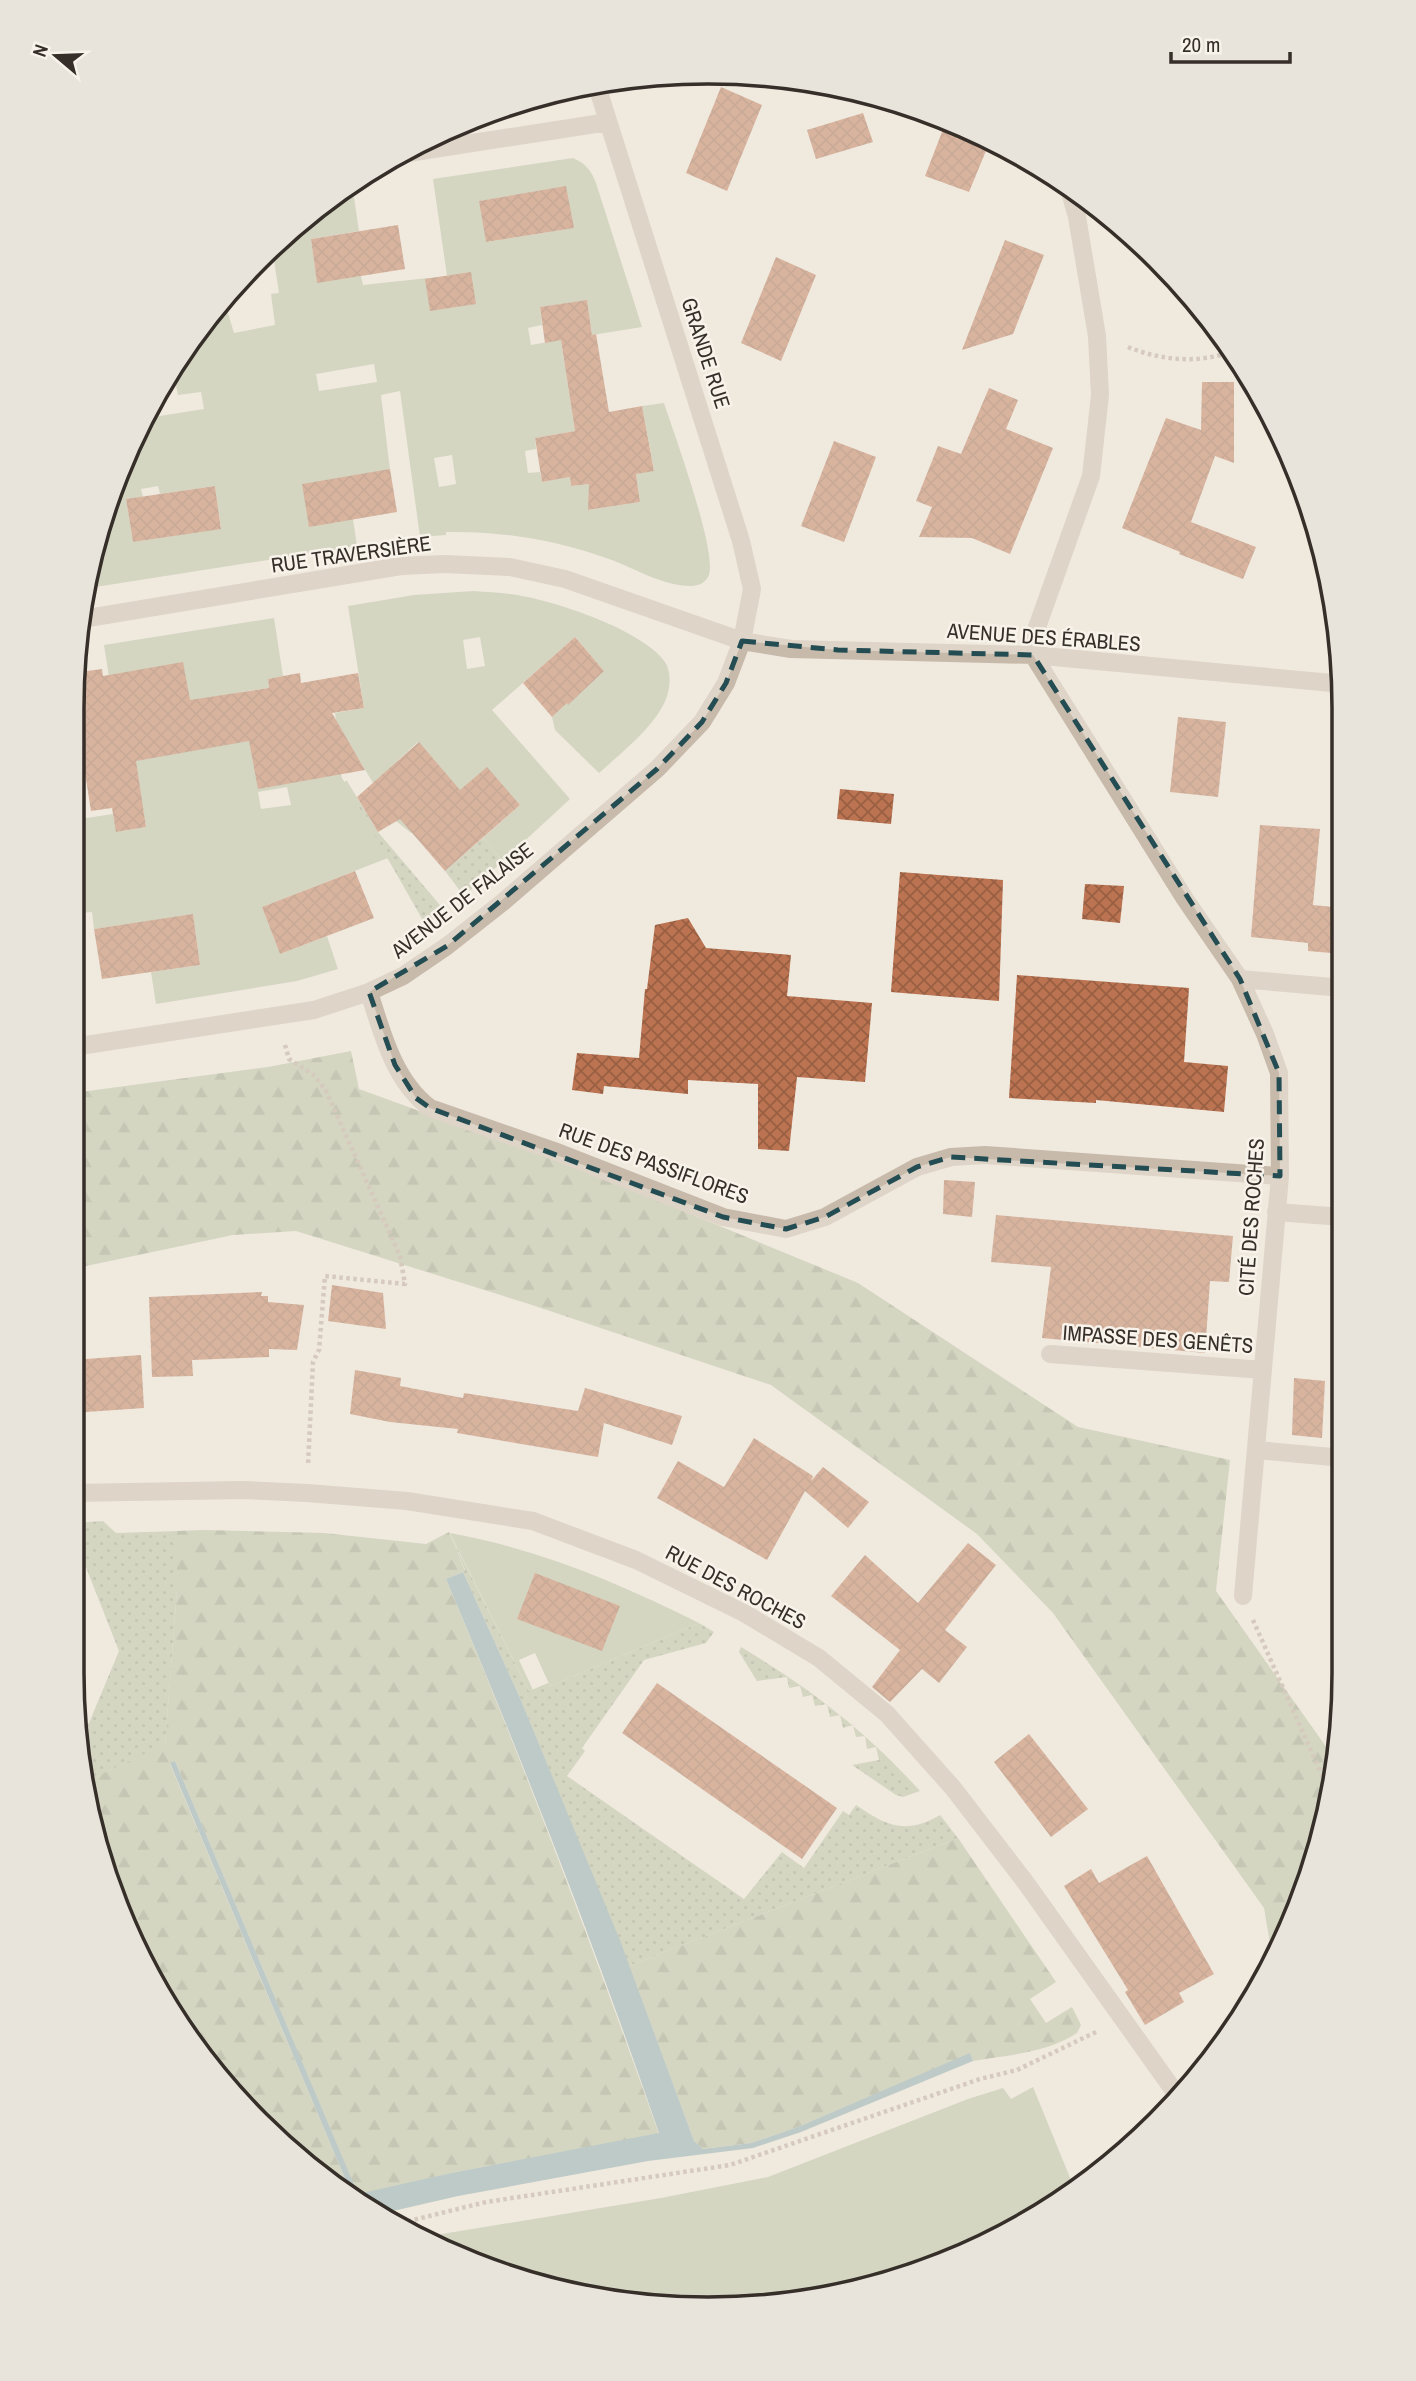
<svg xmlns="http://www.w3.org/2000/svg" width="1416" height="2381" font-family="'Archivo Narrow',sans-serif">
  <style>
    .grass { fill: url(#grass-dots) }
    .forest { fill: url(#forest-firs) }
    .garden { fill: #b1be9f; fill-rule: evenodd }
    .water { fill: #7fa5ab }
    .building { fill: url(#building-cross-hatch) }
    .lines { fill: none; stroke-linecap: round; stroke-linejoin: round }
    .path { stroke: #b3a495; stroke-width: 4.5; stroke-dasharray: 3.5 3.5; stroke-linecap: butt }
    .minor { stroke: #c7baab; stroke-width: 18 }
    .marked { fill: none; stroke: #234c53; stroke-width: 5; stroke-dasharray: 14 9; stroke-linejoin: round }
    .labels { text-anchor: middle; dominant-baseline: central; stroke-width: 5; stroke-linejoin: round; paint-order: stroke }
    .street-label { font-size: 21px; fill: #362e29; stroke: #f8f3ea }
    .rim { fill: none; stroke: #362e29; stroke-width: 3.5 }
  </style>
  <defs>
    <pattern id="grass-dots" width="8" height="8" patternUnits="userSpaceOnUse" patternTransform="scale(1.75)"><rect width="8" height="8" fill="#b1be9f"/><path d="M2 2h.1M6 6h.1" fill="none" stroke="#919b82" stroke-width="1.8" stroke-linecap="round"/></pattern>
    <pattern id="forest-firs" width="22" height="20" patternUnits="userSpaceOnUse" patternTransform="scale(1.75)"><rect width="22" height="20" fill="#b1be9f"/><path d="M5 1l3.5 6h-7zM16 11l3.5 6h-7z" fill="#919b82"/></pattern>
    <pattern id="building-cross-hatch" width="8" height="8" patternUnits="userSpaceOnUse" patternTransform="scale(1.75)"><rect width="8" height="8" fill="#bb7351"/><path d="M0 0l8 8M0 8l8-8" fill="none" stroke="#995f43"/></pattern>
  </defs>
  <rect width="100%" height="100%" fill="#f0e9de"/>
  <path class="grass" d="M558 92 552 100 545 103 500 109Z
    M347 781 378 832 445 911 425 924 344 782Z
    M483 838 503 861 464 896 445 871Z
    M103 1521 116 1533 177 1531V1590L165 1745 89 1780 80 1725 89 1723 119 1651 72 1532V1523Z
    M449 1532 529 1691 548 1683 550 1686 699 1623 714 1632 706 1643 644 1660 582 1748 585 1751 567 1776 744 1899 782 1852 804 1868 843 1811 849 1815 856 1805C886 1826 906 1835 940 1815L958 1838 629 1966 520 1698 463 1572 465 1570Z
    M741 1647C811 1689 866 1731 920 1791L903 1797 896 1795 852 1765 879 1760 876 1747 867 1749 865 1736 856 1737 853 1725 843 1728 840 1715 830 1717 827 1704 815 1706 812 1695 803 1697 800 1686 789 1688 787 1677 757 1681 739 1652Z"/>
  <path class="forest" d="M351 1051 359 1089 601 1177 858 1283 1078 1427 1230 1460 1216 1591 1334 1758 1310 1878 1272 1955 1264 1908 1053 1613 977 1534 771 1385 529 1304 296 1231 233 1235 72 1269 73 1093 268 1067Z
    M203 1530 324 1533 426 1544 449 1532 465 1571 446 1579C523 1762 593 1947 659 2134L451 2173 358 2195 175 1761 170 1764 352 2195 348 2196 203 2060 105 1877 89 1780 165 1744 177 1590V1531Z
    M958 1838 1056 1982 1030 1999 1046 2023 1072 2007 1081 2025 1077 2033C1047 2053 1008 2055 973 2061L970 2054 798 2127 751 2143 703 2149 694 2141 629 1966Z"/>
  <path class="garden" d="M573 158C586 164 591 170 596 183L642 327 561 340 575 431 535 438 536 449 525 451 528 473 540 472 542 482 570 477 571 486 589 484V510L640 502 636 474 654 470 642 406 664 403C673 431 720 558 708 577 704 584 697 586 690 586 663 586 634 568 609 559 556 540 502 531 446 532V535L420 537 400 391 381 395 390 470 353 519 357 546 89 588 105 504 147 418 204 409 201 392 178 395 176 385 163 387 179 355 224 300 234 333 275 325 271 294 279 293 272 247 337 194 353 191 359 231 311 239 317 282 361 276 363 285 447 276 433 179ZM566 187 573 228 486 242 480 201ZM587 301 592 334 531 345 528 328 542 325 540 307ZM374 364 377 382 319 391 316 374ZM452 455 456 484 439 487 434 458ZM158 486 160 494 215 486 221 528 133 542 126 499 143 497 141 489Z
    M474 591C488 592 503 593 517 595 555 601 643 630 665 662 671 671 670 684 668 693 660 723 621 753 599 773L555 730 552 717 567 703 569 704 604 671 575 637 492 710 570 799 503 861 483 838 520 805 485 769 411 833 396 821 358 758 339 768 342 778 388 858 262 907 280 954 327 936 338 969 297 981 156 1004 151 972 200 965 193 915 94 929 92 912 80 913 75 882H73V820L113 814 117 832 146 827 143 809 130 811 104 645 274 618 283 676 268 679 269 688 241 692 336 721 335 713 364 708 348 606 414 595ZM480 637 485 666 467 669 463 640ZM418 742 419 743 408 775 396 762ZM287 787 291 805 261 809 258 792Z
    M450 1533C539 1549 619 1583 699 1623L550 1686 535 1653 519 1660 533 1690 529 1691Z
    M1033 2087 1073 2185 951 2261 749 2308 543 2287 430 2236 661 2198 768 2177 968 2099 1003 2088 1011 2099Z"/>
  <path class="water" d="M463 1572 520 1698 621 1943 694 2141 703 2149 751 2143 798 2127 970 2053 973 2061 801 2132 753 2148 648 2161 458 2196 380 2214 354 2202 348 2196 352 2195 170 1763 175 1761 358 2194 451 2173 659 2133C595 1946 523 1761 446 1579Z"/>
  <path class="building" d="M721 87 762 105 727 191 686 173Z
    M863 113 873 142 816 159 807 130Z
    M947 119 990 141 969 192 925 176Z
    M566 186 574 228 486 242 479 201Z
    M398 225 405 269 317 283 311 239Z
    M1005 240 1044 255 1013 334 962 350Z
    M776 257 816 275 781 361 741 343Z
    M471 272 476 304 430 311 425 279Z
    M587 300 592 335 596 334 609 412 642 406 654 471 636 474 640 502 588 510 589 484 571 486 570 477 542 482 535 438 575 431 561 340 545 343 540 307Z
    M1202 382H1234V463L1215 456 1191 522 1256 547 1243 579 1179 554 1180 552 1122 528 1166 418 1201 430Z
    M989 388 1018 400 1006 429 1053 448 1010 554 972 538 919 537 932 507 916 501 938 446 961 454Z
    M834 441 876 457 844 542 801 526Z
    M390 469 397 512 309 527 302 484Z
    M215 486 221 529 133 542 126 499Z
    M575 637 604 671 568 705 567 703 552 717 523 683Z
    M183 662 190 700 269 688 268 679 283 676 300 673 301 683 358 673 364 708 332 713 365 770 258 789 249 741 136 761 146 827 116 832 112 808 91 811 73 696V673L102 669 103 676Z
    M1178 717 1226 722 1218 797 1170 792Z
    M419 742 460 790 487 767 520 805 445 871 400 819 378 832 357 797Z
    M840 789 894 794 891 824 837 819Z
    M1260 825 1320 829 1313 905 1343 908V954L1308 951V943L1251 937Z
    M355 871 374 918 280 954 262 907Z
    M900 872 1003 880 999 1001 891 992Z
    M1085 884 1124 886 1120 923 1082 919Z
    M193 914 200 965 102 979 94 929Z
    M688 918 706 948 791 955 787 996 872 1003 865 1082 797 1077 789 1151 758 1149V1084L688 1080V1094L604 1086 603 1094 572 1090 577 1053 639 1058 645 989H647L655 925Z
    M1017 975 1189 988 1184 1062 1228 1066 1224 1112 1096 1100V1103L1009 1098Z
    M944 1180 975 1182 972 1217 943 1214Z
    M996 1215 1233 1236 1229 1282 1210 1281 1205 1353 1042 1338 1051 1267 991 1262Z
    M332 1285 383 1293 386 1329 328 1321Z
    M262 1292 261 1296H268V1302L304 1305 297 1350 269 1349V1357L192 1360 193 1376 152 1377 149 1297Z
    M141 1355 144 1408 72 1413V1360Z
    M355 1370 401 1378 400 1386 463 1398 464 1393 578 1411 585 1388 682 1416 672 1445 604 1423 598 1457 457 1433 458 1429 390 1422 350 1414Z
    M1294 1378 1325 1381 1322 1438 1292 1435Z
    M754 1438 813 1476 811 1481 823 1467 869 1502 848 1528 805 1491 767 1560 657 1498 678 1461 724 1487Z
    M968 1543 996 1565 945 1630 967 1647 939 1683 922 1669 890 1702 872 1687 900 1650 831 1596 865 1555 918 1603Z
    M535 1573 620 1606 602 1651 517 1619Z
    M657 1683 837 1808 802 1859 622 1733Z
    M1029 1734 1088 1809 1051 1837 994 1762Z
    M1147 1856 1214 1974 1179 1993 1184 2002 1145 2025 1125 1992 1128 1990 1064 1886 1091 1869 1099 1883Z"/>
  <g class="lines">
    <path class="path" d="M1128 347C1160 360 1197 364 1230 352
      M285 1045 289 1059 315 1076 326 1091 400 1256 405 1284 325 1276 319 1350 313 1362 308 1465
      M1253 1620 1328 1789
      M401 2223 486 2202 730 2165 980 2079 1017 2070 1098 2031"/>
    <path class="minor" d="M402 154 608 122
      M1068 185 1077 217 1097 336 1100 395 1091 476 1036 630 1033 655 1185 899 1240 979 1265 1034 1279 1073 1280 1176 1243 1596
      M82 619 401 566 445 564 510 567 565 579 742 641 791 649 1033 655 1343 684
      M1240 979 1343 988
      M369 992C382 1033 394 1081 430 1108L554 1151 723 1217 786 1229 825 1217 917 1167 951 1157 985 1155 1280 1176
      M73 1047 314 1010 369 992 403 976 447 946 503 902 657 769 702 722 726 683 742 641 752 589 741 541 596 83
      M1276 1212 1343 1217
      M1050 1354 1263 1370
      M1257 1450 1343 1458
      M72 1493 243 1490 307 1493 407 1501 533 1521 636 1560 744 1613 819 1658 887 1714 953 1788 1026 1883 1177 2095"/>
  </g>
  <path d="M0 0H1416V2381H0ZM742 641 838 650 1033 655 1240 979 1279 1073 1280 1176 951 1157 917 1167 825 1217 786 1229 723 1217 430 1108 416 1098 395 1065 369 992 447 946 657 769 702 722 726 683Z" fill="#f0e9de" fill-opacity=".55" fill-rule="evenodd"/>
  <path class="marked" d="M742 641 838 650 1033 655 1240 979 1279 1073 1280 1176 951 1157 917 1167 825 1217 786 1229 723 1217 430 1108 416 1098 395 1065 369 992 447 946 657 769 702 722 726 683Z"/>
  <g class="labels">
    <g class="street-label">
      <text transform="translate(706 353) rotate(72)">GRANDE RUE</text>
      <text transform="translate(351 554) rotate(-8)">RUE TRAVERSIÈRE</text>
      <text transform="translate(1044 637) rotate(4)">AVENUE DES ÉRABLES</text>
      <text transform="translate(462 900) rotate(-38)">AVENUE DE FALAISE</text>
      <text transform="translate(654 1163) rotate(20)">RUE DES PASSIFLORES</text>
      <text transform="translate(1251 1217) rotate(-86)">CITÉ DES ROCHES</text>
      <text transform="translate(1158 1339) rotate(4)">IMPASSE DES GENÊTS</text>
      <text transform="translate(736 1587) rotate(28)">RUE DES ROCHES</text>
    </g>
  </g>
  <path d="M0 0H1416V2381H0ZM708 84H708A624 624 0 0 1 1332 708V1673A624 624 0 0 1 708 2297H708A624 624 0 0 1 84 1673V708A624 624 0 0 1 708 84Z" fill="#e8e3db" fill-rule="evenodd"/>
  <path class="rim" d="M708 84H708A624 624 0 0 1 1332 708V1673A624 624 0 0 1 708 2297H708A624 624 0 0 1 84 1673V708A624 624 0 0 1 708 84Z"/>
  <g transform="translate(56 56) rotate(289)" stroke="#f8f3ea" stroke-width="5" paint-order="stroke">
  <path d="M0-5L12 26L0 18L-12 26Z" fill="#362e29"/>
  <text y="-10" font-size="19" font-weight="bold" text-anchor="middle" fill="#362e29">N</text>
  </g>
  <path d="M1171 52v10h119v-10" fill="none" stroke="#362e29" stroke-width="3.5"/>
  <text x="1182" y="52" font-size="21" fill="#362e29" stroke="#f8f3ea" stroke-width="5" paint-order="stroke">20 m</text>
</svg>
